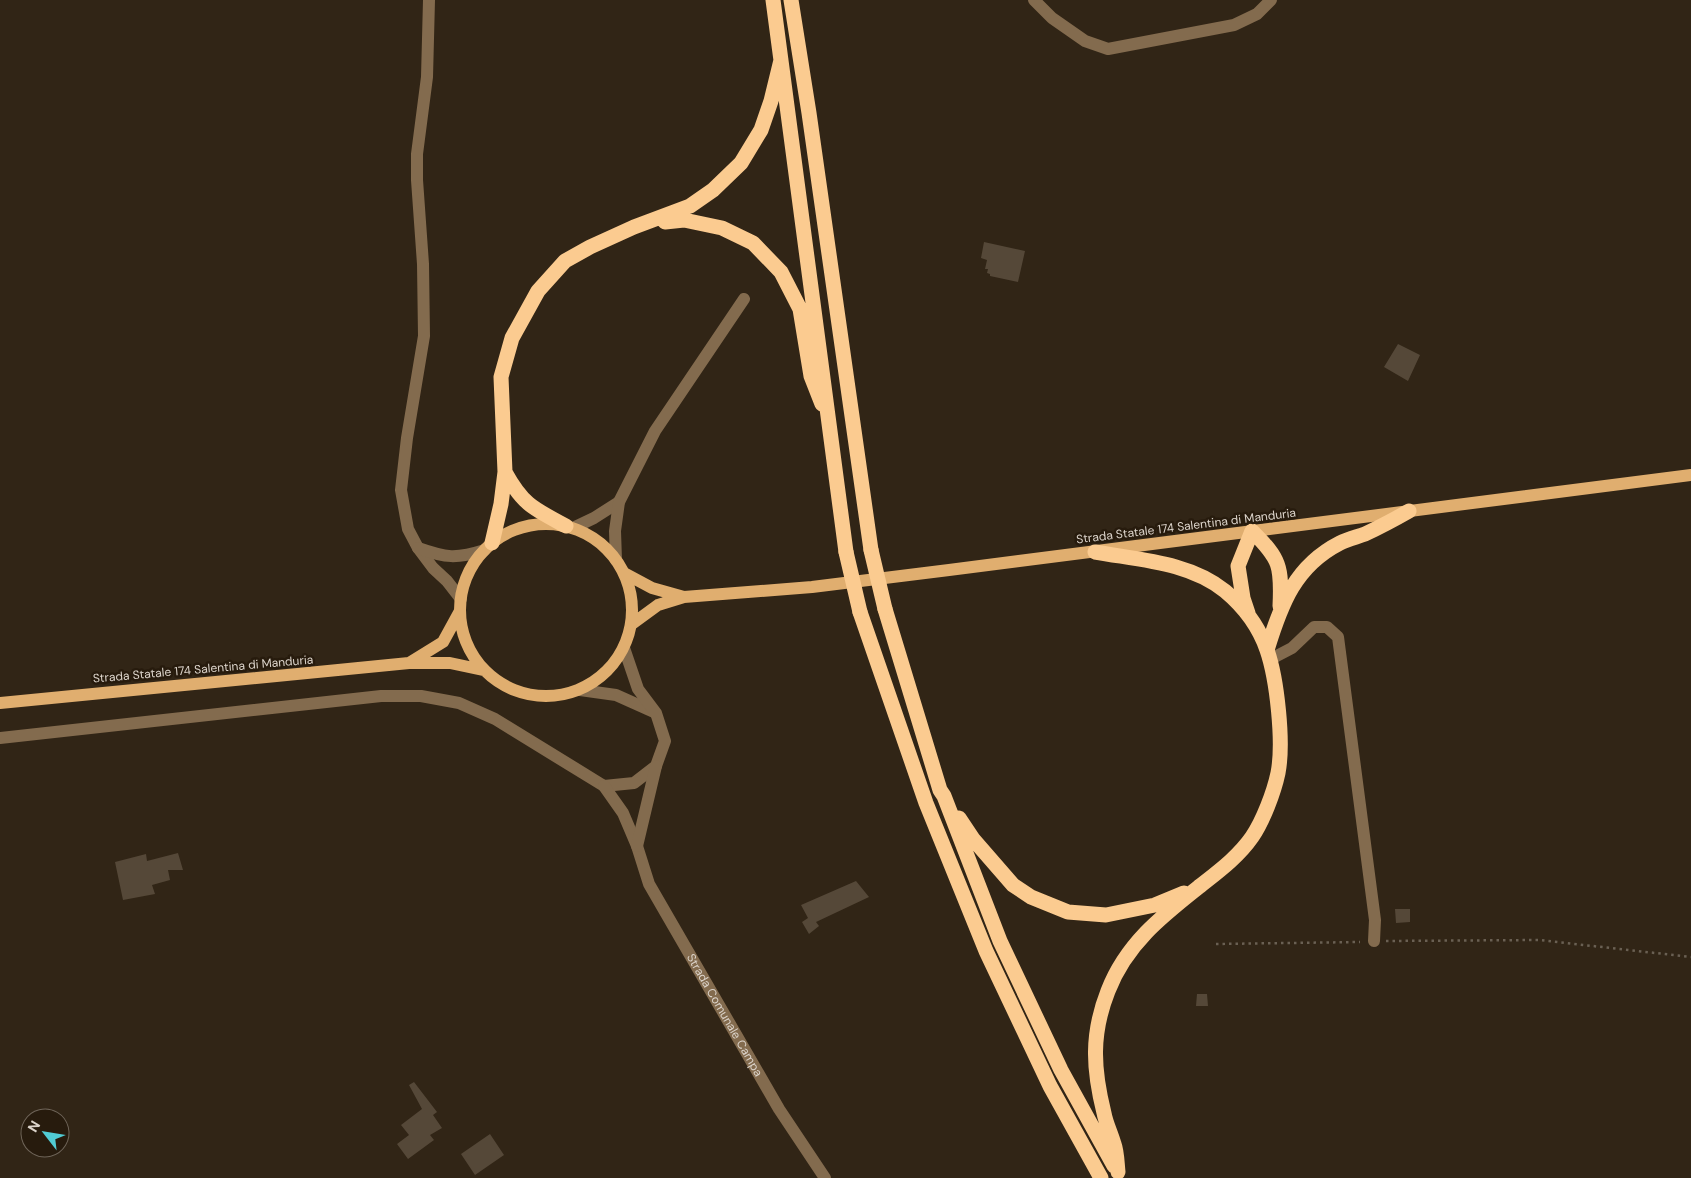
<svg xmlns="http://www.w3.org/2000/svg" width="1691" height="1178" font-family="'DM Sans',sans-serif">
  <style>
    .building { fill: #554838 }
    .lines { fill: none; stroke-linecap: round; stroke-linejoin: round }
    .path { stroke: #6a6053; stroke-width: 2.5; stroke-dasharray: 2.5 4; stroke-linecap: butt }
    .minor { stroke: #836b4e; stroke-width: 12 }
    .major { stroke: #e0ae6f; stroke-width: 12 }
    .highway { stroke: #fbcb90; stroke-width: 15 }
    .highway-bridge { stroke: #fbcb90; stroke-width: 15 }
    .labels { text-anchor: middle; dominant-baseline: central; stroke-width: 5; stroke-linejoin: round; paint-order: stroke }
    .street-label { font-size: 12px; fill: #dcd4cb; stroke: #271b0d }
  </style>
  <rect width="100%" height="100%" fill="#312516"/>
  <path class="building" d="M984 242 1025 251 1018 282 990 276V274L987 273 988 269H985L987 260 981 258Z
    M1398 344 1420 355 1408 381 1384 367Z
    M178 853 183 870H168L170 880 152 885 155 894 123 900 115 862 146 854 147 861Z
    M856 881 869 897 816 922 819 926 809 934 802 922 808 918 801 905Z
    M1395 909H1410V922L1396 923Z
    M1197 994H1207L1208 1006H1196Z
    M414 1082 437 1112 433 1115 442 1128 430 1135 434 1140 408 1159 397 1144 409 1135 401 1125 422 1109 409 1085Z
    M490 1134 504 1155 475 1175 461 1154Z"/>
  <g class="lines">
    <path class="path" d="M1386 941 1539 940 1691 957
      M1216 944 1360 942"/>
    <g class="minor">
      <path d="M429 0 427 77 417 154V180L423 264 424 336 407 438 401 490 408 529 418 548 433 568 447 581 461 599"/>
      <path d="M1034 0 1052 18 1085 41 1108 49 1234 25 1257 14 1271 0"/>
      <path d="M573 528 594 518 619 502"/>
      <path d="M418 548C446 558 456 559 485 550"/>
      <path d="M616 560 615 531 619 502 655 431 744 299"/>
      <path d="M1269 660 1292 648 1314 627H1327L1338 637 1375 920 1374 941"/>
      <path d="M580 690 616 695 654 712"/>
      <path d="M0 738 381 696H421L459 703 495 719 604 786 634 783 656 766 665 741 656 713 638 689 624 648"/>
      <path id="s1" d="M604 786 623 813 637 846 649 884 779 1109 825 1178"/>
      <path d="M637 846 656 766"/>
    </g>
    <path class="major" d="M460 610a86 86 0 1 1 172 0a86 86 0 1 1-172 0Z
      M624 573 652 588 684 597
      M632 624 658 605 684 597 812 587 949 570 1691 475
      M409 663 443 642 460 611
      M0 703 409 663H450L483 670"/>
    <path class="highway" d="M773 0 846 552
      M791 0 809 113 871 550
      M665 222 684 220 722 228 753 243 781 272 800 309 811 376 822 404
      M505 472C523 505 534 509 566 526
      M492 543 501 504 505 472 501 377 512 338 538 291 565 261 590 247 634 227 690 206 713 190 741 163 761 130 771 101 781 60
      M1095 552C1139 560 1189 562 1225 591 1243 606 1259 627 1267 650 1277 679 1284 742 1278 773 1274 792 1263 821 1252 837 1238 857 1219 871 1200 886 1162 916 1126 944 1108 991 1091 1034 1093 1069 1104 1113 1106 1124 1111 1133 1114 1144 1117 1152 1117 1163 1118 1172
      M885 609 940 790 944 796 1000 941 1061 1070 1114 1166
      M860 612 926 803 986 951 1050 1086 1101 1178
      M1248 613 1243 598 1238 566 1252 531C1280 559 1282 566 1280 606
      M1267 650C1281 604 1295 566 1340 543 1348 539 1357 537 1365 534 1380 527 1395 519 1409 511
      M959 818 973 839 1013 885 1031 897 1068 912 1106 915 1155 905 1184 893"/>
    <path class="highway-bridge" d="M871 550 885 609
      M846 552 860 612"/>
  </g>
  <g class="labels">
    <g class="street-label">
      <text transform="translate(1186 526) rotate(-7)">Strada Statale 174 Salentina di Manduria</text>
      <text transform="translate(203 669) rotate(-5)">Strada Statale 174 Salentina di Manduria</text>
      <text stroke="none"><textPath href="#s1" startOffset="260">Strada Comunale Campa</textPath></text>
    </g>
  </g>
  <g transform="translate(45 1133) rotate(301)"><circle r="24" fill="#271b0d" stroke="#6f6559"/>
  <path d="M0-4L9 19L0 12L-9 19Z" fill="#51ccd4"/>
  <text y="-8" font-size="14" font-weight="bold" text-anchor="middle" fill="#dcd4cb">N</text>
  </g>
</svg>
